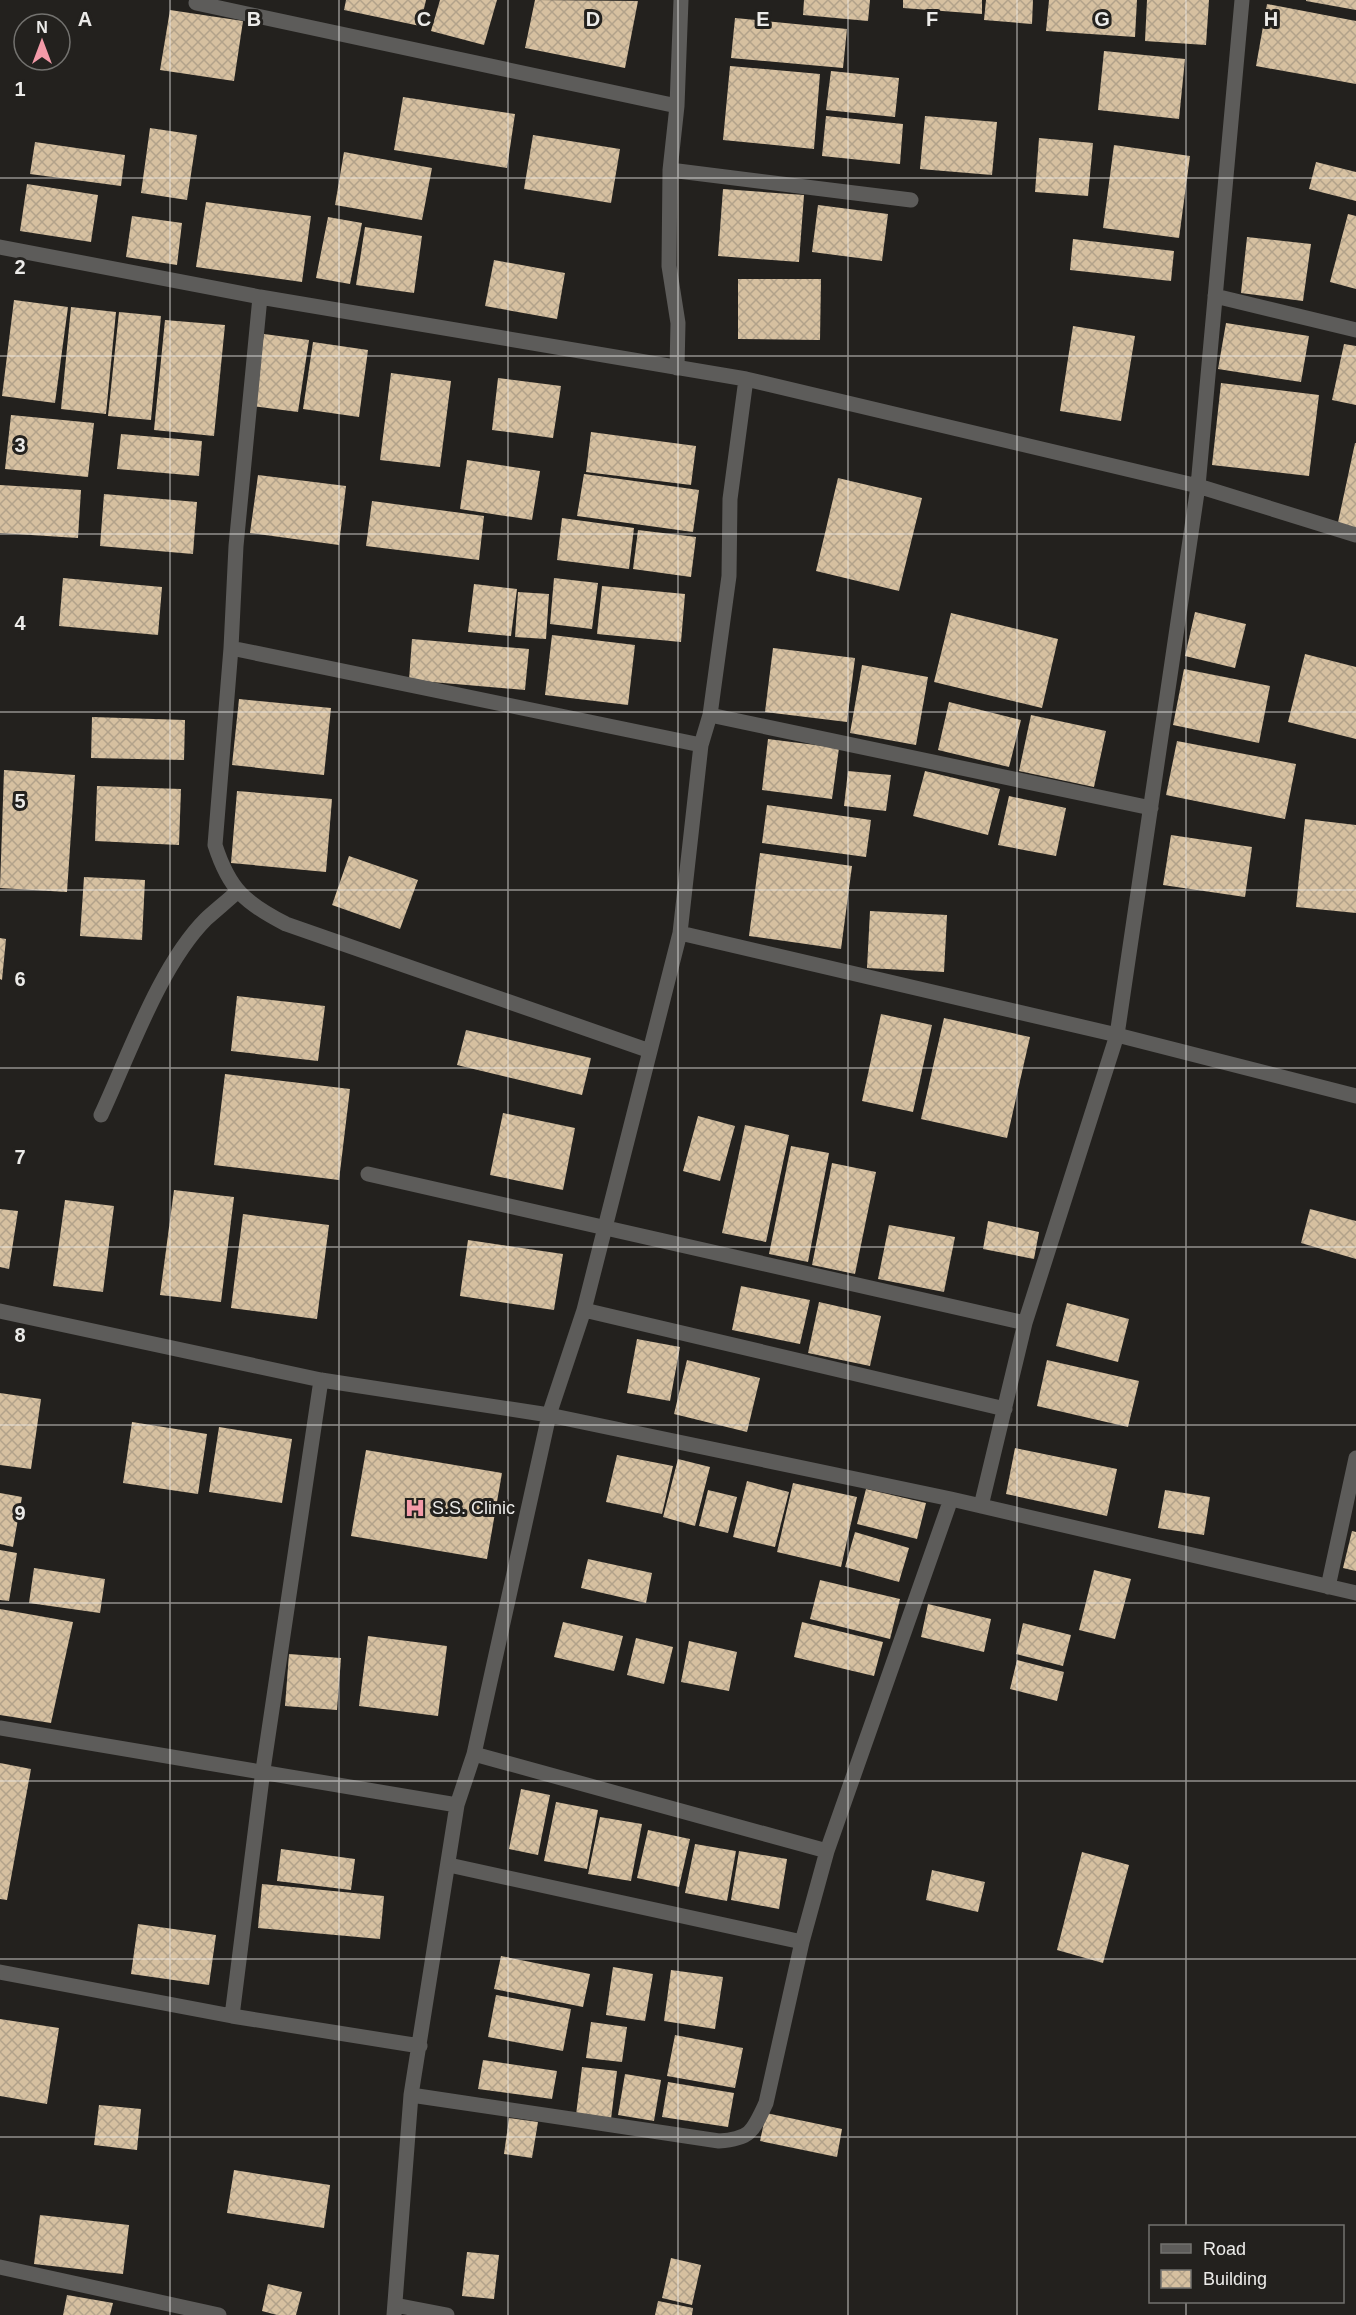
<svg xmlns="http://www.w3.org/2000/svg" width="1356" height="2315" font-family="Arial,sans-serif">
  <style>
    .building { fill: url(#building-cross-hatch) }
    .lines { fill: none; stroke-linecap: round; stroke-linejoin: round }
    .street { stroke: #5d5c5a; stroke-width: 15 }
    .grid { fill: none; stroke: #ecebe9; stroke-width: 1.5; stroke-opacity: 0.55 }
    .labels { text-anchor: middle; dominant-baseline: central; stroke-width: 6; stroke-linejoin: round; paint-order: stroke }
    .poi-label { font-size: 18px; fill: #ecebe9; stroke: #23211e; text-anchor: start }
    .grid-label { font-size: 20px; text-anchor: middle; font-weight: bold; fill: #ecebe9; stroke: #23211e; stroke-width: 6; stroke-linejoin: round; paint-order: stroke }
  </style>
  <defs>
    <pattern id="building-cross-hatch" width="8" height="8" patternUnits="userSpaceOnUse" patternTransform="scale(1.5)"><rect width="8" height="8" fill="#d6c0a0"/><path d="M0 0l8 8M0 8l8-8" fill="none" stroke="#b2a28a"/></pattern>
  </defs>
  <rect width="100%" height="100%" fill="#23211e"/>
  <path class="building" d="M346 0H426L420 26 344 10Z
    M440 0H497L484 45 431 31Z
    M535 0 638 1 625 68 525 48Z
    M804 0H870L868 21 803 15Z
    M903 0H982V14L903 8Z
    M986 0H1033L1032 24 984 20Z
    M1049 0H1137L1135 37 1046 31Z
    M1147 0H1209L1206 45 1145 41Z
    M1306 0H1356V10L1306 1Z
    M1267 4 1356 21V84L1256 66Z
    M170 10 243 21 234 81 160 70Z
    M735 18 847 29 843 68 731 58Z
    M1104 51 1185 59 1179 119 1098 110Z
    M730 66 820 74 814 149 723 140Z
    M831 71 899 78 895 117 826 110Z
    M403 97 515 114 507 168 394 150Z
    M826 116 903 124 900 164 822 156Z
    M925 116 997 122 992 175 920 169Z
    M150 128 197 135 187 200 141 193Z
    M533 135 620 149 611 203 524 189Z
    M1039 138 1093 143 1088 196 1035 192Z
    M35 142 125 155 121 186 30 174Z
    M1114 145 1190 156 1179 238 1103 228Z
    M344 152 432 168 422 220 335 205Z
    M1316 162 1356 172V201L1309 189Z
    M27 184 98 195 91 242 20 231Z
    M723 189 804 195 799 262 718 256Z
    M206 202 311 216 302 282 196 267Z
    M818 205 888 214 882 261 812 252Z
    M1348 214 1356 216V289L1330 282Z
    M132 216 182 223 177 265 126 257Z
    M328 217 362 223 350 284 316 278Z
    M365 227 422 236 414 293 356 285Z
    M1247 237 1311 244 1303 301 1241 293Z
    M1073 239 1174 251 1171 281 1070 270Z
    M494 260 565 273 557 319 485 306Z
    M738 279H821L820 340 738 339Z
    M14 300 68 307 55 403 2 396Z
    M71 307 116 312 106 414 61 409Z
    M119 312 161 316 151 420 108 416Z
    M165 320 225 325 214 436 154 430Z
    M1226 323 1309 336 1301 382 1218 369Z
    M1073 326 1135 336 1121 421 1060 411Z
    M264 334 309 340 298 412 253 406Z
    M313 342 368 350 359 417 303 409Z
    M1344 344 1356 346V405L1332 400Z
    M391 373 451 381 440 467 380 460Z
    M498 378 561 386 553 438 492 430Z
    M1221 383 1319 395 1309 476 1212 465Z
    M11 415 94 423 88 477 5 469Z
    M591 432 696 446 691 485 586 472Z
    M121 434 202 441 199 476 117 469Z
    M1355 443H1356V531L1337 527Z
    M467 460 540 471 532 520 460 509Z
    M584 474 699 490 693 532 577 516Z
    M258 475 346 486 339 545 250 533Z
    M838 478 922 498 899 591 816 571Z
    M0 485 81 490 78 538 0 533Z
    M104 494 197 502 193 554 100 546Z
    M372 501 484 516 479 560 366 546Z
    M562 518 634 528 629 569 557 560Z
    M638 530 696 537 691 577 633 569Z
    M63 578 162 587 158 635 59 626Z
    M554 578 598 583 592 629 550 624Z
    M474 584 517 589 511 636 468 632Z
    M602 586 685 594 681 642 597 634Z
    M518 592 549 594 546 639 515 637Z
    M1195 612 1246 624 1235 668 1185 656Z
    M951 613 1058 639 1042 708 934 682Z
    M552 635 635 645 628 705 545 695Z
    M412 639 529 649 525 690 409 680Z
    M773 648 855 658 847 722 765 712Z
    M1305 654 1356 667V739L1288 722Z
    M862 665 928 677 916 745 850 733Z
    M1184 669 1270 686 1259 743 1173 725Z
    M239 699 331 708 324 775 232 765Z
    M949 702 1021 720 1009 767 938 750Z
    M1031 715 1106 731 1094 787 1019 771Z
    M92 717 185 720 184 760 91 758Z
    M768 739 839 748 832 799 762 790Z
    M1177 741 1296 764 1285 819 1166 795Z
    M4 770 75 775 67 892 0 888Z
    M848 771 891 775 886 811 844 806Z
    M925 771 1000 789 988 835 913 816Z
    M97 786 181 789 179 845 95 841Z
    M237 791 332 799 326 872 231 863Z
    M1009 796 1066 808 1056 856 998 845Z
    M767 805 871 820 866 857 762 843Z
    M1305 819 1356 825V913L1296 907Z
    M1171 835 1252 847 1245 897 1163 885Z
    M760 853 852 866 841 949 749 936Z
    M349 856 418 880 400 929 332 905Z
    M84 877 145 880 142 940 80 936Z
    M870 911 947 915 944 972 867 968Z
    M0 938 6 939 2 980 0 979Z
    M237 996 325 1006 318 1061 231 1051Z
    M881 1014 932 1025 913 1112 862 1101Z
    M944 1018 1030 1037 1007 1138 921 1119Z
    M466 1030 591 1058 582 1095 457 1065Z
    M225 1074 350 1089 339 1180 214 1165Z
    M503 1113 575 1128 563 1190 490 1175Z
    M698 1116 735 1126 720 1181 683 1171Z
    M745 1125 789 1135 766 1242 722 1233Z
    M791 1146 829 1153 808 1262 769 1254Z
    M832 1163 876 1172 855 1274 812 1265Z
    M174 1190 234 1197 221 1302 160 1295Z
    M65 1200 114 1206 103 1292 53 1286Z
    M0 1209 18 1211 9 1269 0 1267Z
    M1310 1209 1356 1221V1259L1301 1243Z
    M243 1214 329 1225 317 1319 231 1308Z
    M988 1221 1039 1232 1034 1259 983 1249Z
    M889 1225 955 1237 944 1292 878 1279Z
    M468 1240 563 1254 554 1310 460 1296Z
    M741 1286 810 1300 800 1344 732 1330Z
    M819 1302 881 1316 870 1366 808 1353Z
    M1067 1303 1129 1319 1118 1362 1056 1346Z
    M637 1339 680 1347 670 1401 627 1393Z
    M687 1360 760 1378 747 1432 674 1414Z
    M1047 1360 1139 1381 1128 1427 1037 1406Z
    M0 1393 41 1399 31 1469 0 1465Z
    M132 1422 207 1434 198 1494 123 1483Z
    M219 1427 292 1439 282 1503 209 1492Z
    M1015 1448 1117 1469 1107 1516 1006 1494Z
    M366 1450 502 1473 487 1559 351 1536Z
    M617 1455 673 1466 662 1514 606 1502Z
    M678 1459 710 1467 695 1526 663 1517Z
    M747 1481 789 1492 775 1547 733 1537Z
    M793 1483 857 1497 841 1567 777 1552Z
    M866 1489 926 1503 917 1539 857 1524Z
    M708 1490 737 1497 728 1533 699 1526Z
    M1165 1490 1210 1497 1204 1535 1158 1528Z
    M0 1493 22 1497 13 1547 0 1544Z
    M1352 1531 1356 1532V1571L1343 1568Z
    M855 1532 909 1548 899 1582 845 1567Z
    M0 1550 17 1553 9 1601 0 1600Z
    M588 1559 652 1573 646 1603 581 1588Z
    M34 1568 105 1579 100 1613 29 1603Z
    M1094 1570 1131 1579 1115 1639 1079 1630Z
    M820 1580 900 1599 890 1639 810 1619Z
    M928 1604 991 1619 984 1652 921 1637Z
    M0 1609 73 1622 51 1723 0 1715Z
    M563 1622 623 1636 614 1671 554 1657Z
    M802 1622 883 1642 874 1676 794 1657Z
    M1023 1623 1071 1635 1063 1666 1016 1654Z
    M368 1636 447 1646 438 1716 359 1706Z
    M636 1638 673 1647 664 1684 627 1675Z
    M689 1641 737 1652 729 1691 681 1682Z
    M289 1654 341 1658 337 1710 285 1706Z
    M1017 1660 1064 1672 1057 1701 1010 1689Z
    M0 1763 31 1769 7 1900 0 1899Z
    M521 1789 550 1795 538 1855 509 1849Z
    M556 1802 598 1810 587 1869 544 1861Z
    M600 1817 642 1824 631 1881 588 1874Z
    M648 1830 690 1839 679 1887 637 1878Z
    M695 1844 736 1851 727 1901 685 1893Z
    M281 1849 355 1859 351 1890 277 1881Z
    M739 1851 787 1859 779 1909 731 1900Z
    M1082 1852 1129 1865 1103 1963 1057 1950Z
    M932 1870 985 1882 978 1912 926 1900Z
    M262 1884 384 1896 380 1939 258 1928Z
    M138 1924 216 1935 209 1985 131 1974Z
    M501 1956 590 1974 583 2007 494 1989Z
    M613 1967 653 1974 645 2021 606 2015Z
    M671 1970 723 1977 715 2029 664 2021Z
    M496 1995 571 2009 563 2051 488 2037Z
    M0 2019 59 2028 47 2104 0 2096Z
    M591 2022 627 2027 622 2062 586 2058Z
    M675 2035 743 2048 735 2088 667 2076Z
    M483 2060 557 2071 552 2099 478 2089Z
    M582 2067 617 2071 611 2119 576 2115Z
    M625 2074 661 2080 654 2121 618 2115Z
    M668 2082 734 2093 728 2127 662 2117Z
    M99 2105 141 2109 137 2150 94 2145Z
    M766 2113 842 2129 837 2157 760 2141Z
    M509 2118 538 2122 532 2158 504 2154Z
    M234 2170 330 2185 324 2228 227 2213Z
    M40 2215 129 2225 123 2274 34 2264Z
    M467 2252 499 2255 494 2299 462 2296Z
    M671 2258 701 2265 692 2305 662 2298Z
    M268 2284 302 2292 296 2315H277L262 2311Z
    M67 2295 113 2303 110 2315H63Z
    M658 2301 693 2308 692 2315H655Z"/>
  <g class="lines">
    <path class="street" d="M196 3 677 106
      M670 170 911 200
      M0 247 260 297 746 379 1198 486 1356 535
      M1215 296 1356 330
      M260 297 236 546 231 648 215 845C229 889 245 903 286 924L650 1051
      M677 368 678 323 669 266 670 170 677 106 681 0
      M231 648 701 745
      M710 715 1151 808
      M680 933 1117 1035 1356 1096
      M101 1115C129 1055 160 965 206 919 216 910 227 901 237 892
      M368 1174 1025 1323
      M584 1310 1005 1409
      M0 1311 321 1380 549 1415 951 1499 1356 1593
      M981 1506 1025 1323 1117 1035 1198 486 1242 0
      M1328 1587 1356 1458
      M0 1728 457 1805
      M474 1754 827 1851 951 1499
      M449 1865 802 1942
      M0 1972 232 2016 420 2046
      M232 2016 263 1770 321 1380
      M411 2095 719 2141C751 2139 753 2131 766 2103L802 1942 827 1851
      M0 2267 219 2315
      M395 2305 447 2315
      M394 2315 411 2095 457 1805 474 1754 549 1415 584 1310 680 933 701 745 710 715 729 576 730 499 746 379"/>
  </g>
  <path class="grid" d="M170 0V2315M339 0V2315M508 0V2315M678 0V2315M848 0V2315M1017 0V2315M1186 0V2226M0 178H1356M0 356H1356M0 534H1356M0 712H1356M0 890H1356M0 1068H1356M0 1247H1356M0 1425H1356M0 1603H1356M0 1781H1356M0 1959H1356M0 2137H1356M1186 2302V2315"/>
  <defs>
    <g id="hospital-bare" transform="scale(1.62)"><path d="M-5-5h3v3.5h4V-5h3V5h-3V1.5h-4V5h-3Z" fill="#f39aa8" stroke="#23211e" stroke-width="2.5" paint-order="stroke"/></g>
  </defs>
  <g fill-rule="evenodd">
    <use href="#hospital-bare" x="415" y="1508"/>
  </g>
  <g class="labels">
    <g class="poi-label">
      <text x="432" y="1508">S.S. Clinic</text>
    </g>
  </g>
  <g class="grid-label">
    <text x="85" y="26">A</text>
    <text x="254" y="26">B</text>
    <text x="424" y="26">C</text>
    <text x="593" y="26">D</text>
    <text x="763" y="26">E</text>
    <text x="932" y="26">F</text>
    <text x="1102" y="26">G</text>
    <text x="1271" y="26">H</text>
    <text x="20" y="96">1</text>
    <text x="20" y="274">2</text>
    <text x="20" y="452">3</text>
    <text x="20" y="630">4</text>
    <text x="20" y="808">5</text>
    <text x="20" y="986">6</text>
    <text x="20" y="1164">7</text>
    <text x="20" y="1342">8</text>
    <text x="20" y="1520">9</text>
  </g>
  <rect x="1149" y="2225" width="195" height="78" fill="#23211e" stroke="#73726f" stroke-width="1.5"/>
  <rect x="1161" y="2244" width="30" height="9" fill="#5d5c5a" stroke="#73726f" stroke-width="1.5"/>
  <text x="1203" y="2255" font-size="18" fill="#ecebe9">Road</text>
  <rect x="1161" y="2270" width="30" height="18" fill="url(#building-cross-hatch)" stroke="#73726f" stroke-width="1.5"/>
  <text x="1203" y="2285" font-size="18" fill="#ecebe9">Building</text>
  <g transform="translate(42 42)"><circle r="28" fill="#23211e" stroke="#73726f" stroke-width="1.5"/>
  <path d="M0-4.5L10 22L0 15L-10 22Z" fill="#f39aa8"/>
  <text y="-9" font-size="16" font-weight="bold" text-anchor="middle" fill="#ecebe9">N</text>
  </g>
</svg>
